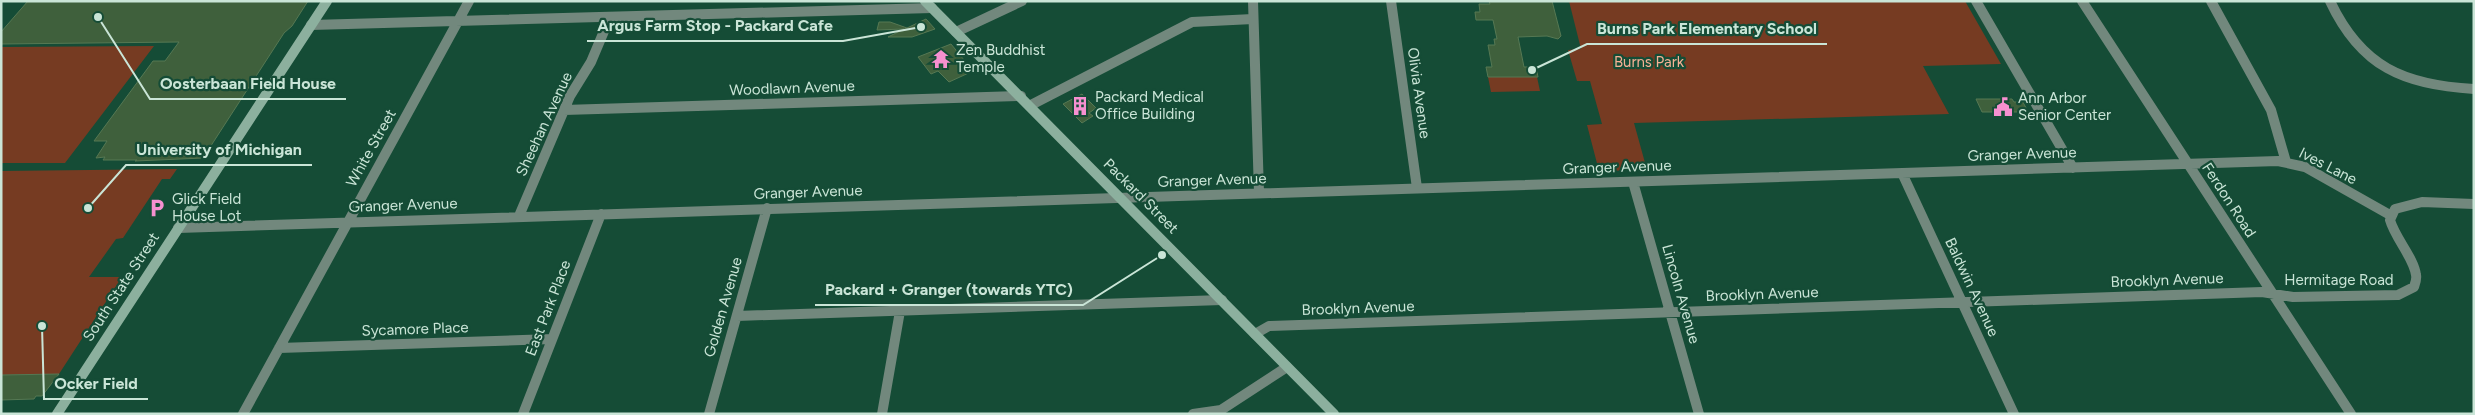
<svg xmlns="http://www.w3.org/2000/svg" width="2475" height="415" font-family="Figtree,sans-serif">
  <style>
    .green { fill: #763b22 }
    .building { fill: #3f603c; stroke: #567853 }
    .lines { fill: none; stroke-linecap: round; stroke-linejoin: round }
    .street { stroke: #72887d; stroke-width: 10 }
    .secondary { stroke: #8cb09e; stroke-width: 10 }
    .labels { text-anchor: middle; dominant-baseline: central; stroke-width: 4.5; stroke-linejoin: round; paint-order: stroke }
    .poi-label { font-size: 15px; fill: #cae5d7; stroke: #154c36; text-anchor: start }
    .park-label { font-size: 15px; fill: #f5b094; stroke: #154c36 }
    .street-label { font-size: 15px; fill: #cae5d7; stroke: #154c36 }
    .leader { fill: none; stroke: #cae5d7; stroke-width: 2 }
    .callout-dot { fill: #cae5d7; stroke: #154c36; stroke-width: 2 }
    .callout-label { font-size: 16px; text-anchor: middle; font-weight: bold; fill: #cae5d7; stroke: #154c36; stroke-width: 4.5; stroke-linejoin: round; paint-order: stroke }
  </style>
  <rect width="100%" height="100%" fill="#154c36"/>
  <path class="green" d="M1569 1H1965L2001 64 1923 66 1949 114 1634 123 1647 170 1599 171 1587 125 1602 124 1590 81H1577L1568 50 1581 49Z
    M154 46 65 163H1V47Z
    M1488 77H1537L1540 91 1491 92Z
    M177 169 170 179H162L123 238 116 239 89 277H122L59 374 1 375V171Z"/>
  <path class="building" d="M28 1H308L292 26 284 33 203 158 135 161 137 160H103L105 157 96 158 107 141H94L153 61H165L179 42 1 44V32Z
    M1489 1H1552L1561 36 1558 39 1547 36 1518 37 1524 67H1536L1538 77H1488L1486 67H1492L1488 45H1495L1494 39H1497L1493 20H1476L1475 12H1480L1479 4H1490Z
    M926 19 935 29 912 37H888L904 29 877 30 879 22H890L907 28Z
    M951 44 973 71 949 82 938 71 931 74 918 57Z
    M1082 94 1096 108 1089 113 1093 116 1082 123 1063 104Z
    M1976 99H2012L2014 102H2023L2028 112H1982Z
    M59 374 42 396H36L34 399 1 400V375Z"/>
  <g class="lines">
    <path class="street" d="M1253 1 1259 193
      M1391 1 1417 188
      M1976 1 2073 168
      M2082 1 2351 414
      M2211 1 2271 110 2286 162
      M2330 1C2361 67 2404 85 2474 89
      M311 25 932 8
      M956 32 1022 1
      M1031 105 1192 22 1253 19
      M564 110 1021 96
      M1902 173 2014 414
      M1633 182 1699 414
      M519 216 570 96 591 62 610 17
      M178 228 2278 161 2305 167 2390 215
      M737 316 1222 300
      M1255 334 1269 326 2262 292 2293 297 2398 295 2414 287C2415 284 2417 279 2416 275 2414 258 2395 238 2390 220L2395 209 2422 202 2474 204
      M279 348 552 339
      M243 414 469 1
      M523 414 601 214
      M709 414 767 208
      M882 414 900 311
      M1193 414 1221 410 1287 367"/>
    <path class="secondary" d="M925 1 1334 414
      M57 414 327 1"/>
  </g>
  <defs>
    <g id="temple-bare" transform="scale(1.5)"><path d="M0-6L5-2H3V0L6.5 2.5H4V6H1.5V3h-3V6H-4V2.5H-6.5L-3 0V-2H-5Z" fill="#f690d0" stroke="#154c36" stroke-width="2.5" paint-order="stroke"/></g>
    <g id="building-bare" transform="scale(1.5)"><path d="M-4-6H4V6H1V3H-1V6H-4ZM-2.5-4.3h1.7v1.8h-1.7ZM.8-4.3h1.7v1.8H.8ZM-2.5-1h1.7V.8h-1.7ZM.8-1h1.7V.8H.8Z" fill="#f690d0" stroke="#154c36" stroke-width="2.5" paint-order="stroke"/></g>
    <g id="civic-bare" transform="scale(1.5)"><path d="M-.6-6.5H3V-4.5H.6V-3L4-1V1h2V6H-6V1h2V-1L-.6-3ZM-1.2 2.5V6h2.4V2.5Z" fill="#f690d0" stroke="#154c36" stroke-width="2.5" paint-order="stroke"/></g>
    <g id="parking-bare" transform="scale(1.5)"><path d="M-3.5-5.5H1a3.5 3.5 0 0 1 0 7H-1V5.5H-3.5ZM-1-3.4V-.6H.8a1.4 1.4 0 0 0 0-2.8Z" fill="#f690d0" stroke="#154c36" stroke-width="2.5" paint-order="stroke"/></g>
  </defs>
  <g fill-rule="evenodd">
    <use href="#temple-bare" x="941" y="59"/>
    <use href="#building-bare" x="1080" y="106"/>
    <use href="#civic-bare" x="2003" y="107"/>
    <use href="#parking-bare" x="157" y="208"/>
  </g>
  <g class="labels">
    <g class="poi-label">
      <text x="956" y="50">Zen Buddhist<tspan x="956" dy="17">Temple</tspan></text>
      <text x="1095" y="97">Packard Medical<tspan x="1095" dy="17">Office Building</tspan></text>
      <text x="2018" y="98">Ann Arbor<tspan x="2018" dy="17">Senior Center</tspan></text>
      <text x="172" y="199">Glick Field<tspan x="172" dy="17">House Lot</tspan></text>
    </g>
    <g class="park-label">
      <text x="1649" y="62">Burns Park</text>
    </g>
    <g class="street-label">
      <text transform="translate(792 88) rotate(-2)">Woodlawn Avenue</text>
      <text transform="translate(1419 93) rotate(82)">Olivia Avenue</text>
      <text transform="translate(544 124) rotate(-65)">Sheehan Avenue</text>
      <text transform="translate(371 148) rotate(-61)">White Street</text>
      <text transform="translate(2022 154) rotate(-2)">Granger Avenue</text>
      <text transform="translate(2328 166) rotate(27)">Ives Lane</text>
      <text transform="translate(1617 167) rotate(-2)">Granger Avenue</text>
      <text transform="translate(1212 180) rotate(-2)">Granger Avenue</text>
      <text transform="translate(808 192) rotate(-2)">Granger Avenue</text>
      <text transform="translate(1141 196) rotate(45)">Packard Street</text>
      <text transform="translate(2229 200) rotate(57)">Ferdon Road</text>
      <text transform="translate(403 205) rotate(-2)">Granger Avenue</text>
      <text transform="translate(2167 280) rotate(-2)">Brooklyn Avenue</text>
      <text x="2339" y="280">Hermitage Road</text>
      <text transform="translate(121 287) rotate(-57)">South State Street</text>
      <text transform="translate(1972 287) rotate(65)">Baldwin Avenue</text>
      <text transform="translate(1681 294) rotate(74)">Lincoln Avenue</text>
      <text transform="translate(1762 294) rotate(-2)">Brooklyn Avenue</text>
      <text transform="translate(723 307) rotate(-74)">Golden Avenue</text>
      <text transform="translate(548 308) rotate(-69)">East Park Place</text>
      <text transform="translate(1358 308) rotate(-2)">Brooklyn Avenue</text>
      <text transform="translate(415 329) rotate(-2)">Sycamore Place</text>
    </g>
  </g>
  <path class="leader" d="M921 27L843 41H587M1532 70L1587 44H1827M98 17L150 99H346M88 208L126 165H312M1162 255L1083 305H815M42 326L44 399H148"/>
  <g class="callout-dot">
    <circle cx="921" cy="27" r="5"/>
    <circle cx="1532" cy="70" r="5"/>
    <circle cx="98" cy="17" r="5"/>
    <circle cx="88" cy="208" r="5"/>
    <circle cx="1162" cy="255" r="5"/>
    <circle cx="42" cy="326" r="5"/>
  </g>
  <g class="callout-label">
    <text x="715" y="31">Argus Farm Stop - Packard Cafe</text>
    <text x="1707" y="34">Burns Park Elementary School</text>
    <text x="248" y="89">Oosterbaan Field House</text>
    <text x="219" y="155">University of Michigan</text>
    <text x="949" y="295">Packard + Granger (towards YTC)</text>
    <text x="96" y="389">Ocker Field</text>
  </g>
  <rect width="2475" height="415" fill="none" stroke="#cae5d7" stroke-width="5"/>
</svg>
